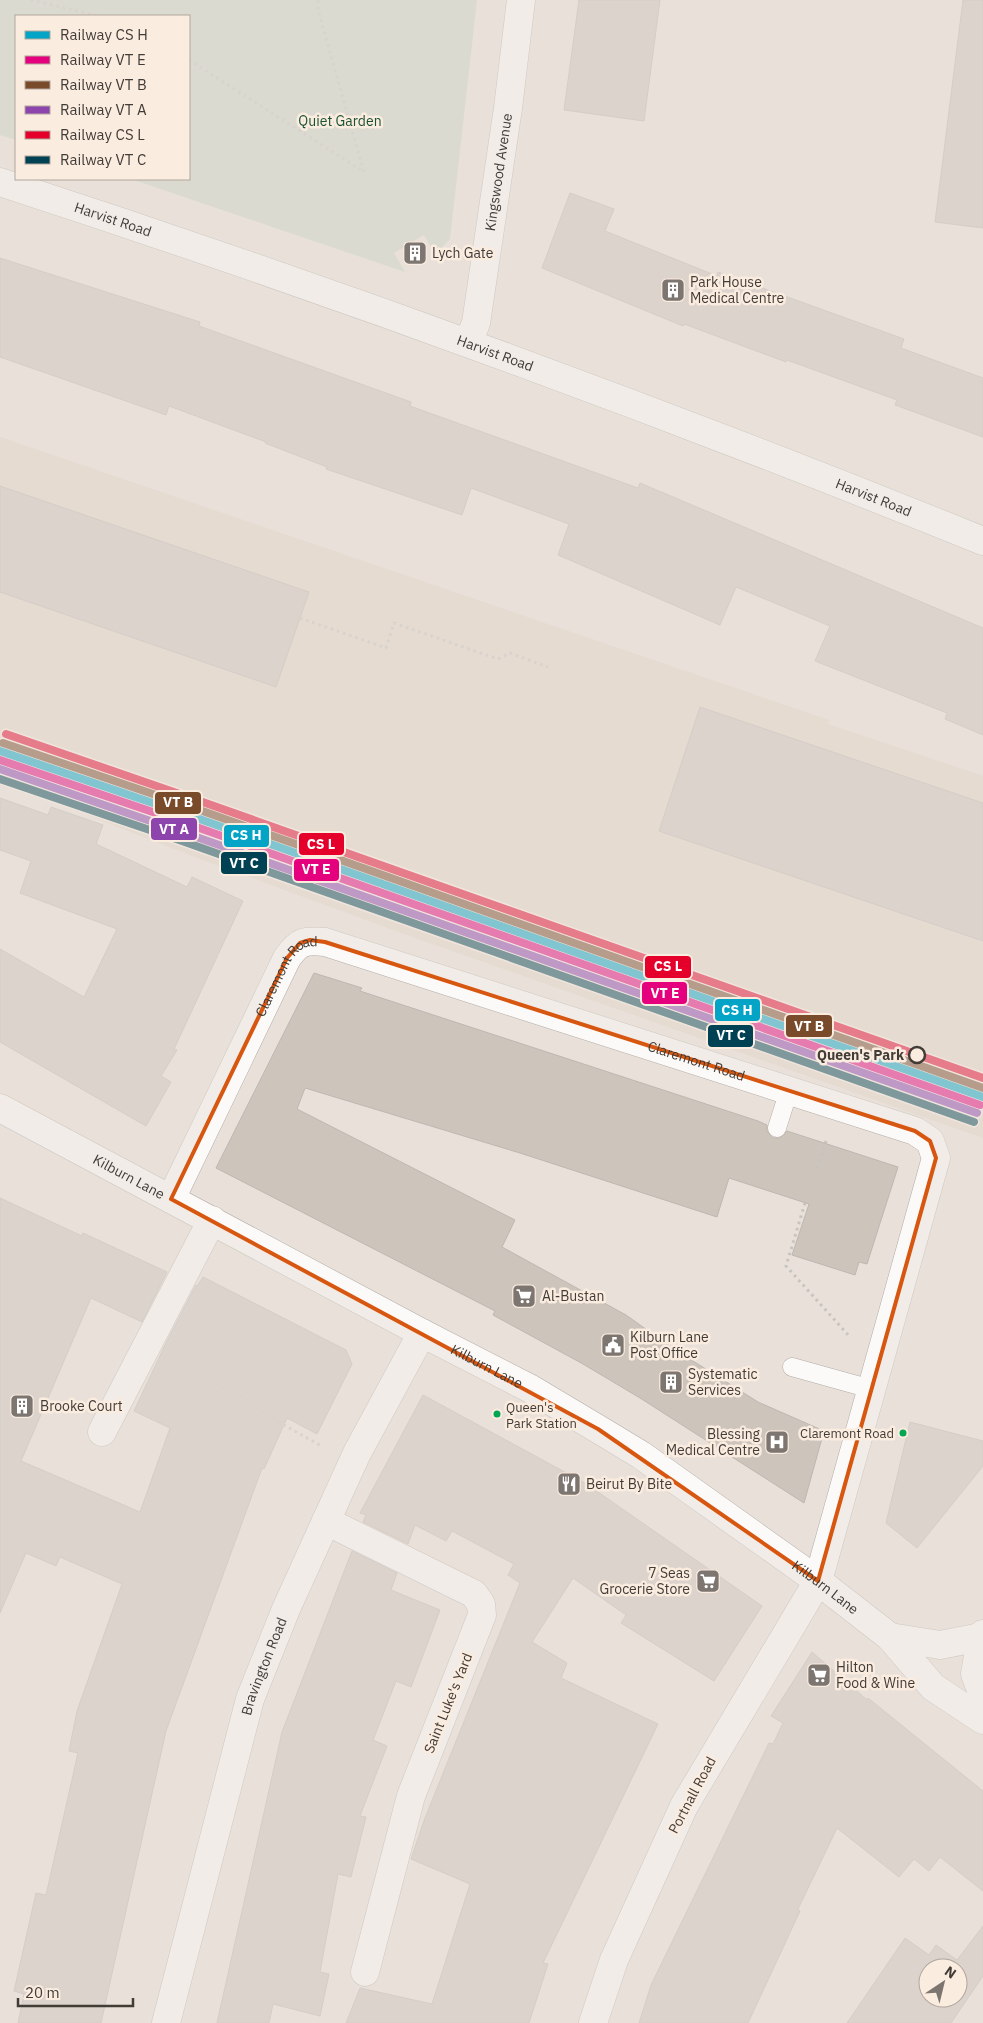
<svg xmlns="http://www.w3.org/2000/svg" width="983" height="2023" font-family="'IBM Plex Sans',sans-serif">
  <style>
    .built { fill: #e2d4c7 }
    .green { fill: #c9d3c6 }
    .building { fill: #cdc4bc; stroke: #beb7b2; fill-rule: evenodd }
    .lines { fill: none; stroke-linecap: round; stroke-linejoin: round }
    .lane-casing { stroke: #b2aca6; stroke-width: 19 }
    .street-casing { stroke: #b2aca6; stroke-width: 29 }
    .secondary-casing { stroke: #b2aca6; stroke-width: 29 }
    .path { stroke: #c6c3c1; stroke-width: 3; stroke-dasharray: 2.5 4; stroke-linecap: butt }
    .lane { stroke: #fcfaf9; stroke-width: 18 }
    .street { stroke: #fcfaf9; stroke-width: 28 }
    .secondary { stroke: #fcfaf9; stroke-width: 28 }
    .rail-1-casing { stroke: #fbece0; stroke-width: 11 }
    .rail-2-casing { stroke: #fbece0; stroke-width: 11 }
    .rail-3-casing { stroke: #fbece0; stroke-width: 11 }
    .rail-4-casing { stroke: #fbece0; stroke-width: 11 }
    .rail-5-casing { stroke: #fbece0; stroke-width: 11 }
    .rail-6-casing { stroke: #fbece0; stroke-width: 11 }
    .rail-1 { stroke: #03a4c6; stroke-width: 8 }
    .rail-2 { stroke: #e5007d; stroke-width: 8 }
    .rail-3 { stroke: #7a4b2a; stroke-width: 8 }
    .rail-4 { stroke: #8e44ad; stroke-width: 8 }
    .rail-5 { stroke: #e4002b; stroke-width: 8 }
    .rail-6 { stroke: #004153; stroke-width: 8 }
    .marked { fill: none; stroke: #d75610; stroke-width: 4; stroke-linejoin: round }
    .stop-dot { fill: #fbece0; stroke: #423c37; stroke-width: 2.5 }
    .bus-dot { fill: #00a651; stroke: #fbece0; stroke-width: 2 }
    .labels { text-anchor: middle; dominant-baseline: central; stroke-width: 5; stroke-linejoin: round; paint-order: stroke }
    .bus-label { font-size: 13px; fill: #423c37; stroke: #fbece0; text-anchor: start }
    .park-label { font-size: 14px; fill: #175231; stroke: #fbece0 }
    .street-label { font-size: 14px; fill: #423c37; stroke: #fbece0 }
    .poi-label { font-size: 14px; fill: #423c37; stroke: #fbece0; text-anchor: start }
    .stop-label { font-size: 14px; font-weight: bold; fill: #423c37; stroke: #fbece0; text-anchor: end }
    .line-badge { stroke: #fbece0; stroke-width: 2 }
    .badge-label { font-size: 14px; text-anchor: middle; font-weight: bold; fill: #fff }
  </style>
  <rect width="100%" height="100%" fill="#e8e0d9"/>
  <path class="built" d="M0 437 829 720 828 724 983 776V1138L407 935 200 859 75 810 0 784Z"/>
  <path class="green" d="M0 0H477L450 239 435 254 424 235 394 253 405 272 131 179H189V16H16V140L0 135Z"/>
  <path class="building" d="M579 0H660L644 121 564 110Z
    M963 0H983V228L935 222Z
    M570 193 614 209 605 231 717 276 718 272 904 339 901 348 983 378V437L895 405 897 400 787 360 786 362 684 324 683 326 542 268Z
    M0 258 200 322 199 326 411 402 410 406 638 488 640 483 983 628V735L945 719 947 713 815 661 830 626 736 587 720 625 558 555 569 524 471 488 462 515 326 469 327 467 265 443 266 442 169 406 166 415 0 357Z
    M0 486 309 592 276 687 0 592Z
    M700 707 983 803V941L659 831Z
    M0 798 48 815 51 807 103 825 96 844 187 887 192 877 243 901 174 1049 177 1050 161 1076 171 1082 146 1126 0 1042V949L84 997 117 929 20 893 31 861 0 850Z
    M314 973 362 988 360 991 758 1121 767 1125V1131L773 1138H780L787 1131 898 1167 867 1264 859 1262 855 1275 792 1255 809 1204 729 1178 717 1217 520 1153 305 1088 297 1109 515 1220 502 1247 626 1315 671 1347 758 1402 824 1431 804 1503 640 1398 583 1364 493 1315 495 1311 216 1168Z
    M0 1198 82 1236 83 1233 167 1272 142 1322 91 1298 21 1461 140 1512 170 1428 134 1411 165 1345 196 1285 197 1286 203 1277 346 1350 352 1364 317 1434 287 1418 264 1469 262 1468 166 1731 101 2023H18L24 1994 14 1991 36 1893 46 1895 78 1753 69 1751 77 1711 122 1584 60 1557 56 1566 26 1553 0 1613Z
    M423 1395 585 1483 762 1606 714 1681 621 1623 626 1615 573 1578 532 1642 567 1663 561 1678 658 1724 543 1963 548 1964 529 2023H346L360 1988 432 2004 470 1884 411 1859 425 1818 520 1583 508 1575 514 1564 452 1531 446 1541 415 1525 408 1544 363 1522 366 1515 360 1513Z
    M910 1422 983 1441V1466L917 1548 886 1523Z
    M352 1551 397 1573 391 1590 440 1610 411 1687 396 1681 373 1740 387 1746 360 1816 366 1817 351 1877 338 1874 320 1972 329 1974 320 2016 273 2004 269 2023H217L282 1732Z
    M812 1652 867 1700 868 1698 983 1791V1891L940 1857 929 1871 914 1859 899 1877 837 1828 798 1909 800 1911 748 2023H639L651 1985 769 1743 773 1744 783 1723 771 1716Z
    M983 1926V1976L951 2023H847L905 1938 929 1955 936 1945 957 1960ZM928 1968H958V1998H928Z"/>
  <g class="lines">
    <g class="lane-casing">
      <path id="lane" d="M777 1128 789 1090
        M792 1367 871 1389"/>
    </g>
    <g class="street-casing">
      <g id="street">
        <path id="s1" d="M468 343 476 323 508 108 521 0"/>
        <path id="s2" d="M171 1199 287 958C299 941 305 940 325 942L915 1131 930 1141 936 1158 818 1581 684 1806 614 1960 593 2023"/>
        <path d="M102 1432 212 1220"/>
        <path d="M326 1521 474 1594 481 1604 482 1615 411 1796 365 1972"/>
        <path id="s3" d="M166 2023 250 1699 286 1609 357 1453 422 1333"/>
      </g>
    </g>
    <g class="secondary-casing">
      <g id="secondary">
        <path id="s4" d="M0 182C332 290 659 410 983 541"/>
        <path id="s5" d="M0 1108 422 1333 531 1389 598 1429 641 1455 818 1581 890 1637 933 1687 983 1720"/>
        <path d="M983 1634 981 1637 975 1674 983 1695"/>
        <path d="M890 1637 940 1645 981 1637"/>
      </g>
    </g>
    <path class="path" d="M31 0 99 16
      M189 60 364 172 318 10V0
      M300 618 386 648 394 623 498 659 510 653 548 667
      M817 1168 827 1138
      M805 1203 786 1266 850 1337
      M205 1379 243 1397 277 1421 323 1447"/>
    <use href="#lane" class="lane"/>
    <use href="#street" class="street"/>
    <use href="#secondary" class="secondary"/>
    <g class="rail-1-casing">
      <path id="rail-1" d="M0 751 191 816 983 1097"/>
    </g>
    <g class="rail-2-casing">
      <path id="rail-2" d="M0 760 188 824 980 1105"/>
    </g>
    <g class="rail-3-casing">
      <path id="rail-3" d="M3 743 194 808 983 1088"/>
    </g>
    <g class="rail-4-casing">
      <path id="rail-4" d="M0 769 185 833 977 1113"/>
    </g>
    <g class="rail-5-casing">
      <path id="rail-5" d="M6 734 197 800 983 1078"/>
    </g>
    <g class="rail-6-casing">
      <path id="rail-6" d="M0 779 182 841 974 1122"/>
    </g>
    <use href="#rail-1" class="rail-1"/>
    <use href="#rail-2" class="rail-2"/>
    <use href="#rail-3" class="rail-3"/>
    <use href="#rail-4" class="rail-4"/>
    <use href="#rail-5" class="rail-5"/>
    <use href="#rail-6" class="rail-6"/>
  </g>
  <path d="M0 0H983V2023H0ZM310 940 325 942 915 1131 930 1141 936 1158 818 1581 598 1429 171 1199 287 958 300 943Z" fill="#e8e0d9" fill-opacity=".55" fill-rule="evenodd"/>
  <path class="marked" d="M310 940 325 942 915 1131 930 1141 936 1158 818 1581 598 1429 171 1199 287 958 300 943Z"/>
  <defs>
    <g id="building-square" transform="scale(1.25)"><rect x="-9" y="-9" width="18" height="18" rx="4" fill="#7c7570" stroke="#fbece0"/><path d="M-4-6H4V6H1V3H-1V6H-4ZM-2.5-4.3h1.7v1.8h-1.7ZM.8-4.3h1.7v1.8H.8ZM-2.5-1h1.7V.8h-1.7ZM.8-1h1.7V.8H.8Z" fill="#fff"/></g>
    <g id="supermarket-square" transform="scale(1.25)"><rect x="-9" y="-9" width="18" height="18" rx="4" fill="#7c7570" stroke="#fbece0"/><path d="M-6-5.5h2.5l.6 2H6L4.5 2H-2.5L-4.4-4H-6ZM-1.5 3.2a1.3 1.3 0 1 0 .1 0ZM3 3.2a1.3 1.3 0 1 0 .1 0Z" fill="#fff"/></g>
    <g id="civic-square" transform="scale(1.25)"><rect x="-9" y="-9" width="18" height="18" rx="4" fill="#7c7570" stroke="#fbece0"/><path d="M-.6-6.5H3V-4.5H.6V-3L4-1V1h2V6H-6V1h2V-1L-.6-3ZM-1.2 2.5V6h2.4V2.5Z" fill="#fff"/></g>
    <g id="hospital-square" transform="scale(1.25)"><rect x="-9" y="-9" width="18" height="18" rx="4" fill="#7c7570" stroke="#fbece0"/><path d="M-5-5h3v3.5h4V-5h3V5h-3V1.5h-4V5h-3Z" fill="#fff"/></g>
    <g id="restaurant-square" transform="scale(1.25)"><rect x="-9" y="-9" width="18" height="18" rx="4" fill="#7c7570" stroke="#fbece0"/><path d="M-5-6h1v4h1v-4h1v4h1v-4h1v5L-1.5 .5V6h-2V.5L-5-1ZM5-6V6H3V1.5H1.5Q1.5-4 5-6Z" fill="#fff"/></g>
  </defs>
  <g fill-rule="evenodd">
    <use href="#building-square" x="415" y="253"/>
    <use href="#building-square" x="673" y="290"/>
    <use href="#supermarket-square" x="524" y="1296"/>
    <use href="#civic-square" x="613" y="1345"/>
    <use href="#building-square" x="671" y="1382"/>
    <use href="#building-square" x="22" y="1406"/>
    <use href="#hospital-square" x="777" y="1442"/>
    <use href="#restaurant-square" x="569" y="1484"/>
    <use href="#supermarket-square" x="708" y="1581"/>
    <use href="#supermarket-square" x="819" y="1675"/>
  </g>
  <circle class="stop-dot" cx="917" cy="1055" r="8"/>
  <g class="bus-dot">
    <circle cx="497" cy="1414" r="4.5"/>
    <circle cx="903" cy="1433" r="4.5"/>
  </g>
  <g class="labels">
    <g class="bus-label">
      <text x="506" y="1407">Queen's<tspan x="506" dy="16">Park Station</tspan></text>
      <text x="894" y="1433" text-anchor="end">Claremont Road</text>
    </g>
    <g class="park-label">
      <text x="340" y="121">Quiet Garden</text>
    </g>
    <g class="street-label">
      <text stroke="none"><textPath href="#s1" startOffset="174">Kingswood Avenue</textPath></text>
      <text stroke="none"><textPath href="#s4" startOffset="119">Harvist Road</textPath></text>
      <text stroke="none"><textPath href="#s4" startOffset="524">Harvist Road</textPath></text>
      <text stroke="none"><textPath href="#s4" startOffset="929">Harvist Road</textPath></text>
      <text stroke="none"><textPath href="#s2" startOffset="254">Claremont Road</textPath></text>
      <text stroke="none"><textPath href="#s2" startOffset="702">Claremont Road</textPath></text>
      <text stroke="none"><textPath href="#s5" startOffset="146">Kilburn Lane</textPath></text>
      <text stroke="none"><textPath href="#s5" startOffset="551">Kilburn Lane</textPath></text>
      <text stroke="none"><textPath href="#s5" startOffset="956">Kilburn Lane</textPath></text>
      <text stroke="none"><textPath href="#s3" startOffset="370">Bravington Road</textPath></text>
      <text transform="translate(448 1703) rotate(-68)">Saint Luke's Yard</text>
      <text transform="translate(692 1795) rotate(-62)">Portnall Road</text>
    </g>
    <g class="poi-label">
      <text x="432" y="253">Lych Gate</text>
      <text x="690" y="282">Park House<tspan x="690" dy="16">Medical Centre</tspan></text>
      <text x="542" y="1296">Al-Bustan</text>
      <text x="630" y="1337">Kilburn Lane<tspan x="630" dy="16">Post Office</tspan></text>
      <text x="688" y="1374">Systematic<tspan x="688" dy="16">Services</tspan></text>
      <text x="40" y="1406">Brooke Court</text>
      <text x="760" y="1434" text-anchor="end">Blessing<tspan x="760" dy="16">Medical Centre</tspan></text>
      <text x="586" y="1484">Beirut By Bite</text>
      <text x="690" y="1573" text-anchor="end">7 Seas<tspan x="690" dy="16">Grocerie Store</tspan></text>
      <text x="836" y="1667">Hilton<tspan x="836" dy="16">Food &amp; Wine</tspan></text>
    </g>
    <g class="stop-label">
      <text x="904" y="1055">Queen's Park</text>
    </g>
  </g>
  <g class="line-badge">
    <rect x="154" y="791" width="48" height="24" rx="5" fill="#7a4b2a"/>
    <rect x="150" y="817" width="48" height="24" rx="5" fill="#8e44ad"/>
    <rect x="223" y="824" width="47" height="24" rx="5" fill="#03a4c6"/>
    <rect x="298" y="832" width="47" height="24" rx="5" fill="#e4002b"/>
    <rect x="220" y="851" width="48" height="24" rx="5" fill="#004153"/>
    <rect x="293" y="858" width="47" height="24" rx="5" fill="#e5007d"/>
    <rect x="644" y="955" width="48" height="24" rx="5" fill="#e4002b"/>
    <rect x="641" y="981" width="47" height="24" rx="5" fill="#e5007d"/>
    <rect x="714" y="998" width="47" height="24" rx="5" fill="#03a4c6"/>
    <rect x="785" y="1014" width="48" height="24" rx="5" fill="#7a4b2a"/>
    <rect x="707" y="1024" width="47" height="24" rx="5" fill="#004153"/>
  </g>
  <g class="badge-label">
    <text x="178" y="807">VT B</text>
    <text x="174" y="834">VT A</text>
    <text x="246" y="840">CS H</text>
    <text x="321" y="849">CS L</text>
    <text x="244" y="868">VT C</text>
    <text x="316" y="874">VT E</text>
    <text x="668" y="971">CS L</text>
    <text x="665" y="998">VT E</text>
    <text x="737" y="1015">CS H</text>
    <text x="809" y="1031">VT B</text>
    <text x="731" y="1040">VT C</text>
  </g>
  <rect x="15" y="15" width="175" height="165" fill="#fbece0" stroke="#b1a69c"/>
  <rect x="25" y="31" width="25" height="8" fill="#03a4c6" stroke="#b1a69c"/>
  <text x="60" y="40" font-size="15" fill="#423c37">Railway CS H</text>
  <rect x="25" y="56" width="25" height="8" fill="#e5007d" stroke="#b1a69c"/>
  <text x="60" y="65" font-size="15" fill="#423c37">Railway VT E</text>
  <rect x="25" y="81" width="25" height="8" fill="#7a4b2a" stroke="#b1a69c"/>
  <text x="60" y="90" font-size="15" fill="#423c37">Railway VT B</text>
  <rect x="25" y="106" width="25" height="8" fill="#8e44ad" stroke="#b1a69c"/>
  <text x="60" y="115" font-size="15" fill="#423c37">Railway VT A</text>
  <rect x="25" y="131" width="25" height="8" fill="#e4002b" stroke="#b1a69c"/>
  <text x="60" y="140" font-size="15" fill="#423c37">Railway CS L</text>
  <rect x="25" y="156" width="25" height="8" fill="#004153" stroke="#b1a69c"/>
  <text x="60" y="165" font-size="15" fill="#423c37">Railway VT C</text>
  <g transform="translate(943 1983) rotate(35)"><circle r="24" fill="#fbece0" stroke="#b1a69c"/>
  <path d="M0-4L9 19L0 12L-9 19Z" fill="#7c7570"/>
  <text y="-8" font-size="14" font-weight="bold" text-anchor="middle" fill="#423c37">N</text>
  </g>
  <path d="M18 1998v8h115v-8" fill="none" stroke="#423c37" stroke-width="2.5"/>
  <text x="25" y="1998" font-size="15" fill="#423c37" stroke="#fbece0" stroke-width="4" paint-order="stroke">20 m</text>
</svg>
